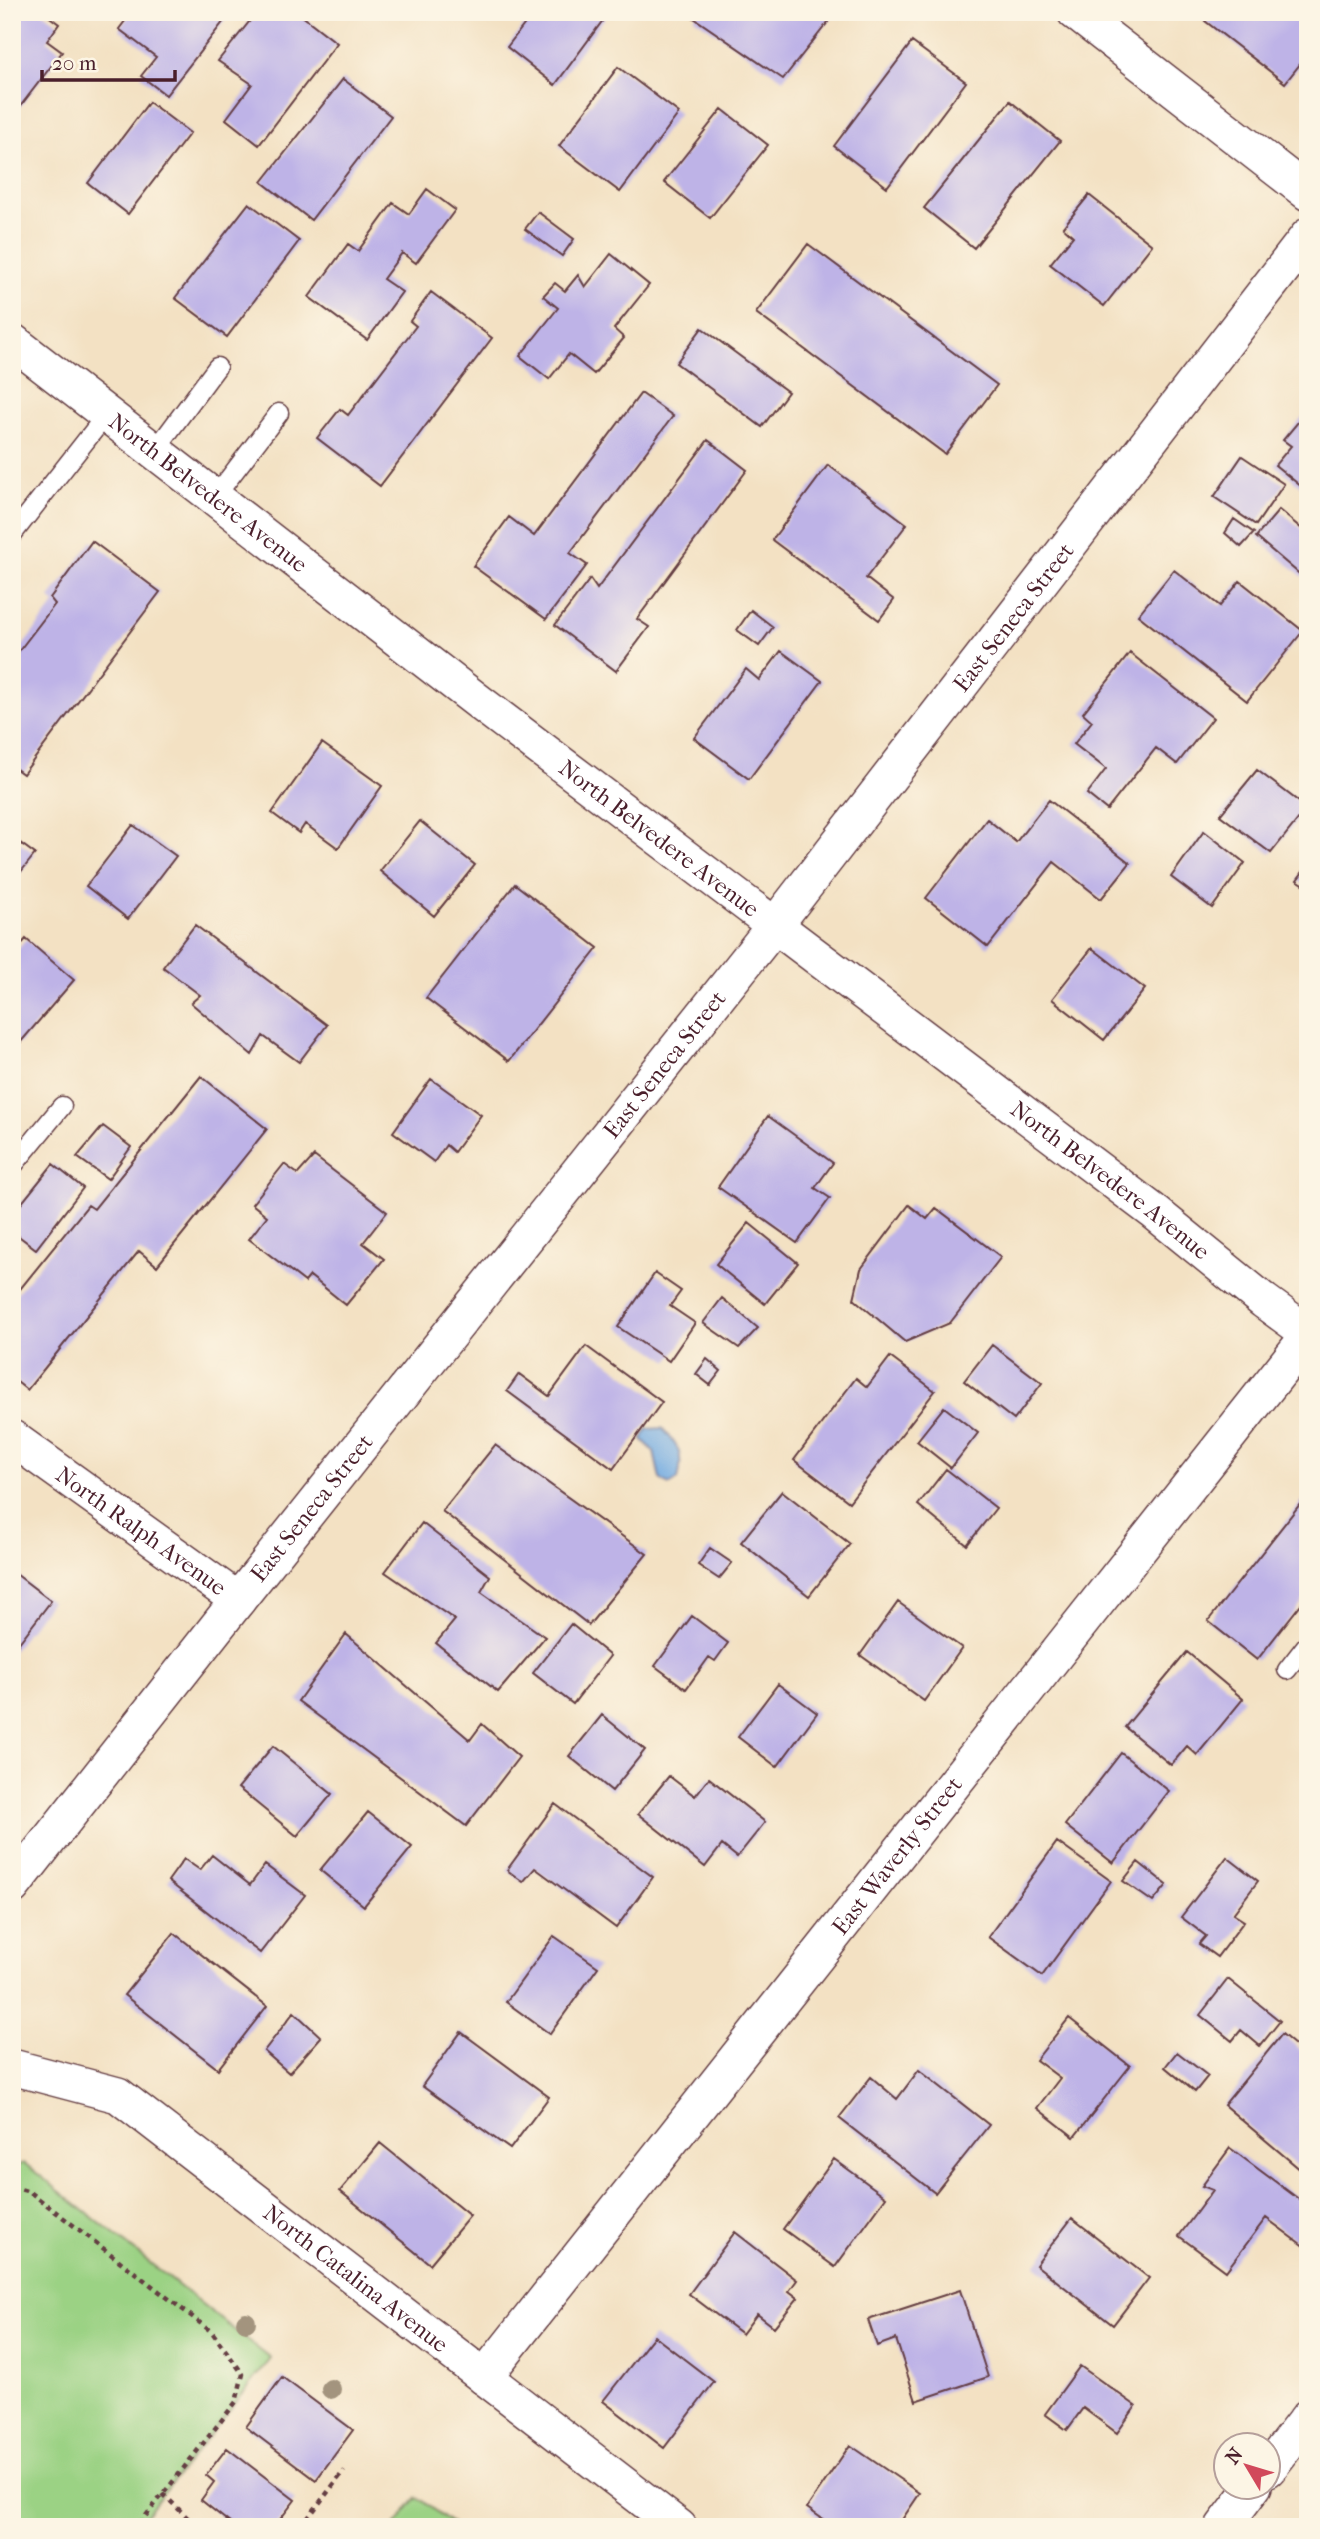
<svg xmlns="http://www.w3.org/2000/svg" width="1320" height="2539" font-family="'IM FELL French Canon',serif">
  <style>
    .green { fill: #9bd284; stroke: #727858; stroke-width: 2 }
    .water { fill: #72aae1; stroke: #5e6486; stroke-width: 2 }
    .building { fill: #beb3e7 }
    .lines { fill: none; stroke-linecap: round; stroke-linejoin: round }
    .lane-casing { stroke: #633c42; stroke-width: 21 }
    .street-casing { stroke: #633c42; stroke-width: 38 }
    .path { stroke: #633c42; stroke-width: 4.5; stroke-dasharray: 5 5; stroke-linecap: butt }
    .lane { stroke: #fff; stroke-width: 18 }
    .street { stroke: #fff; stroke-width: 35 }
    .tree { fill: #a3947e }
    .labels { text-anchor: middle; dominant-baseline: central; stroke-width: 7; stroke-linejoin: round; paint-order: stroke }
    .street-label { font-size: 23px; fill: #4a1f2b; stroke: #fcf5e5 }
  </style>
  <rect width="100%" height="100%" fill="#fcf5e5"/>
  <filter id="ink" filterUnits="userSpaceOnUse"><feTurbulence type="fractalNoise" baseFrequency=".0143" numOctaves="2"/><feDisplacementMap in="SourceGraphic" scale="14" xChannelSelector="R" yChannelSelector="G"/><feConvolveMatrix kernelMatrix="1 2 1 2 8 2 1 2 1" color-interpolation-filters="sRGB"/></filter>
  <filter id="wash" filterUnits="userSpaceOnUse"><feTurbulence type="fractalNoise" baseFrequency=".00686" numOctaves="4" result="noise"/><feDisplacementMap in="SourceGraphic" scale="28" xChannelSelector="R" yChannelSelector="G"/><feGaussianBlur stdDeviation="1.57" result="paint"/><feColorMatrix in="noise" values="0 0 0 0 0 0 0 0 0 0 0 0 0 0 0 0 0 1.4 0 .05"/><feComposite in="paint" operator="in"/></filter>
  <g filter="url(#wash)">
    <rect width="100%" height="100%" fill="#f3e1c3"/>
    <path class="green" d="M24 2163 271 2359 136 2527H12V2167Z
      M417 2497 456 2527H394Z"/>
    <path class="water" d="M662 1428C679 1446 684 1455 678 1480L669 1485 660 1479 654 1452 642 1439 647 1429Z"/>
    <g id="blocks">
      <path class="building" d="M12 12H43L59 24 47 41 62 52 12 117Z
        M132 12H231L166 95 141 76 156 57 119 29Z
        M257 12H297L337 43 259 145 226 119 252 84 218 61Z
        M534 12H609L555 85 507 47Z
        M699 12H836L783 79 694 18Z
        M1211 12H1292L1308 24V54L1285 83 1205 21Z
        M912 42 966 82 887 187 834 146Z
        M618 67 679 113 620 192 559 146Z
        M343 79 391 116 311 220 262 182Z
        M1010 101 1060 141 974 248 924 208Z
        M149 102 190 133 128 214 88 183Z
        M722 109 768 145 710 218 664 182Z
        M427 189 455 210 416 263 402 253 383 279 402 292 367 340 309 297 348 244 358 251 393 203 409 214Z
        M1089 195 1152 245 1104 306 1050 264 1073 236 1063 227Z
        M249 203 299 241 227 337 175 298Z
        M538 212 574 239 562 256 525 229Z
        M808 244 997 385 945 454 756 313Z
        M611 254 649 285 614 329 624 338 594 374 569 354 549 379 520 356 558 308 543 296 555 283 565 291 578 275 585 287Z
        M431 292 492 338 380 486 317 438 340 409 348 415 416 326 410 321Z
        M702 328 788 392 762 427 676 363Z
        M641 393 673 416 570 553 587 565 546 619 473 566 509 517 534 536Z
        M1308 410V492L1275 465 1291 446 1283 440Z
        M708 440 747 470 637 619 649 627 616 671 555 625 590 579 597 589Z
        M1242 456 1284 484 1256 525 1214 497Z
        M828 465 907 524 866 578 894 600 879 620 772 540Z
        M1279 510 1308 534V571L1303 577 1256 537Z
        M1234 519 1254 533 1241 547 1225 533Z
        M92 541 160 592 23 774 12 766V660L55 604 50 598Z
        M1174 570 1220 606 1240 581 1303 631 1247 701 1138 615Z
        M751 610 773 627 759 646 737 630Z
        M781 651 822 681 749 779 694 738 746 669 759 680Z
        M1130 653 1213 718 1177 764 1156 748 1107 810 1087 794 1106 769 1074 744 1092 721 1083 713Z
        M322 743 382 786 338 848 305 824 299 833 272 813Z
        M1257 770 1307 808 1271 853 1220 815Z
        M1049 800 1130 863 1101 899 1054 862 988 947 926 898 987 819 1016 842Z
        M420 821 475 865 434 916 380 871Z
        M133 825 176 856 128 919 86 886Z
        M1204 831 1245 863 1212 908 1171 877Z
        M12 837 35 854 12 883Z
        M1308 865V887L1297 880Z
        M515 884 598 948 509 1061 426 998Z
        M195 925 327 1025 299 1062 263 1036 252 1055 191 1003 200 995 163 967Z
        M26 939 74 980 19 1044 12 1038V955Z
        M1092 948 1145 989 1104 1040 1052 999Z
        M201 1076 267 1129 157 1266 139 1251 27 1390 12 1378V1299L88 1205 94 1209Z
        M431 1079 481 1115 454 1152 446 1145 434 1162 393 1132Z
        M768 1116 833 1163 815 1188 830 1198 797 1243 718 1187Z
        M103 1126 131 1147 108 1179 77 1157Z
        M314 1156 387 1212 363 1243 384 1259 346 1305 310 1276 305 1282 249 1239 267 1216 252 1204 284 1164 298 1174Z
        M53 1164 83 1188 36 1249 12 1231V1215Z
        M909 1205 927 1219 936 1208 1001 1257 950 1323 905 1342 854 1299 861 1269Z
        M749 1223 798 1263 765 1304 716 1264Z
        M655 1273 681 1291 670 1306 695 1323 669 1361 618 1327Z
        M722 1298 758 1328 739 1348 703 1323Z
        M992 1345 1042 1383 1014 1420 964 1381Z
        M586 1346 662 1402 613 1469 507 1391 519 1374 549 1396Z
        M890 1357 935 1391 849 1502 794 1460 856 1378 867 1387Z
        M707 1359 721 1371 710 1385 696 1374Z
        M944 1407 978 1433 951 1468 917 1441Z
        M495 1445 647 1554 589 1625 442 1511Z
        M946 1469 996 1508 967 1545 918 1505Z
        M782 1491 850 1544 809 1596 741 1542Z
        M1308 1494V1595L1257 1660 1208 1621Z
        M422 1523 490 1576 481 1592 545 1637 498 1692 436 1643 455 1620 385 1572Z
        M710 1548 732 1563 719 1579 698 1565Z
        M12 1571 51 1601 12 1652Z
        M898 1602 962 1648 924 1701 860 1655Z
        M692 1616 728 1643 715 1661 709 1657 686 1689 655 1666Z
        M571 1624 610 1656 573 1704 533 1673Z
        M346 1634 470 1740 482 1724 519 1757 466 1826 298 1701Z
        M1187 1652 1243 1699 1197 1755 1187 1746 1171 1765 1125 1727Z
        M778 1684 817 1713 777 1767 738 1737Z
        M602 1715 645 1750 612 1791 569 1756Z
        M273 1746 332 1794 297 1836 238 1788Z
        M1121 1753 1169 1791 1113 1863 1065 1825Z
        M669 1776 695 1796 709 1778 765 1822 737 1857 722 1845 705 1867 638 1814Z
        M555 1804 653 1877 616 1928 535 1868 523 1882 507 1870Z
        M368 1812 412 1847 364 1906 320 1870Z
        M1057 1842 1111 1881 1042 1976 988 1937Z
        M212 1855 250 1885 265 1865 305 1895 260 1953 168 1881 184 1859 200 1870Z
        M1227 1857 1258 1881 1233 1914 1244 1921 1217 1957 1199 1944 1206 1936 1181 1917Z
        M1138 1862 1167 1885 1153 1902 1123 1881Z
        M174 1933 267 2006 218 2069 124 1995Z
        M554 1936 598 1967 550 2034 506 2002Z
        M1228 1979 1280 2021 1260 2046 1241 2030 1232 2041 1200 2015Z
        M294 2012 321 2037 289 2073 264 2051Z
        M1069 2018 1130 2066 1074 2137 1037 2108 1060 2078 1036 2060Z
        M461 2032 549 2097 510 2149 422 2086Z
        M1282 2034 1308 2056V2176L1224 2105Z
        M1177 2052 1208 2076 1195 2092 1165 2067Z
        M919 2070 989 2125 935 2193 839 2118 871 2077 897 2099Z
        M380 2143 470 2216 430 2264 340 2191Z
        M1230 2148 1308 2206V2244L1305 2247 1266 2218 1226 2271 1179 2236 1213 2190 1202 2186Z
        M834 2159 886 2197 835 2267 783 2229Z
        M1072 2218 1149 2278 1113 2325 1036 2265Z
        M735 2232 797 2280 789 2291 798 2298 774 2327 757 2314 742 2334 689 2294Z
        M960 2290 988 2377 916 2401 896 2339 877 2346 868 2320Z
        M654 2336 714 2382 664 2448 603 2401Z
        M1080 2366 1136 2406 1117 2433 1083 2408 1067 2430 1045 2414Z
        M282 2377 353 2430 316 2480 246 2427Z
        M850 2445 920 2493 897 2527H834L807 2508Z
        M227 2448 295 2500 274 2527H235L201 2500 214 2482 206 2475Z"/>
    </g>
  </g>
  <g filter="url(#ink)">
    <use href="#blocks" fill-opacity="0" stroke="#633c42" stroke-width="2"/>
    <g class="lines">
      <g class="lane-casing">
        <path id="lane" d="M154 452 217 367
          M214 498 279 413
          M12 535 106 415
          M12 1167 62 1106
          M1287 1670 1308 1643"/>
      </g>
      <g class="street-casing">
        <g id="street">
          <path d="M1075 12 1308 193"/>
          <path id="s1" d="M12 341 479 702 1153 1211 1264 1301 1308 1333"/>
          <path id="s2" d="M12 1438 238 1600"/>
          <path id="s3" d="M12 1887 238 1600 775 925 1308 236"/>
          <path id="s4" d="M12 2067 118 2095 679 2527"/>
          <path id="s5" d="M484 2377 1308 1336"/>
          <path d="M1268 2469 1308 2417"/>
          <path d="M1223 2527 1254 2486"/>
        </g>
      </g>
      <path class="path" d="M12 2190 16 2188 30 2192 212 2332 243 2374 236 2402 137 2527
        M163 2494 197 2527
        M301 2527 344 2471"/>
      <use href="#lane" class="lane"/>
      <use href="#street" class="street"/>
    </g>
    <g class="tree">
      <circle cx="246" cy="2322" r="10"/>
      <circle cx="331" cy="2389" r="10"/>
    </g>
  </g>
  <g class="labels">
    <g class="street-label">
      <text stroke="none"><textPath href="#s1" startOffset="248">North Belvedere Avenue</textPath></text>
      <text stroke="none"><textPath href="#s3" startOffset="1617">East Seneca Street</textPath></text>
      <text stroke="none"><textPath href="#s1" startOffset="816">North Belvedere Avenue</textPath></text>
      <text stroke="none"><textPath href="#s3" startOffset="1050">East Seneca Street</textPath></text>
      <text stroke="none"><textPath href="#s1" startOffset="1382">North Belvedere Avenue</textPath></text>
      <text stroke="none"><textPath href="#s3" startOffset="483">East Seneca Street</textPath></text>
      <text stroke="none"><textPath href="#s2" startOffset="159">North Ralph Avenue</textPath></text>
      <text stroke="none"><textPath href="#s5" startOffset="665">East Waverly Street</textPath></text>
      <text stroke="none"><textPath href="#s4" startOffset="410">North Catalina Avenue</textPath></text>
    </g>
  </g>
  <rect width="1320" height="2539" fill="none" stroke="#fcf5e5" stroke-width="42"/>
  <g transform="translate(1247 2466) rotate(308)"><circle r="33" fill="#fcf5e5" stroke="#b59f9b" stroke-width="2"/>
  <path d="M0-5L12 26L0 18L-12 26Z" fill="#d1495b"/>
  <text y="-10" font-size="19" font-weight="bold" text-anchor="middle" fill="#4a1f2b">N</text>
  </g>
  <path d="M42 70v10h133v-10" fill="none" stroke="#4a1f2b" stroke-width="3.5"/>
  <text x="52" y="70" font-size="21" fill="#4a1f2b" stroke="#fcf5e5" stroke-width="5" paint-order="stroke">20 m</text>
</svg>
